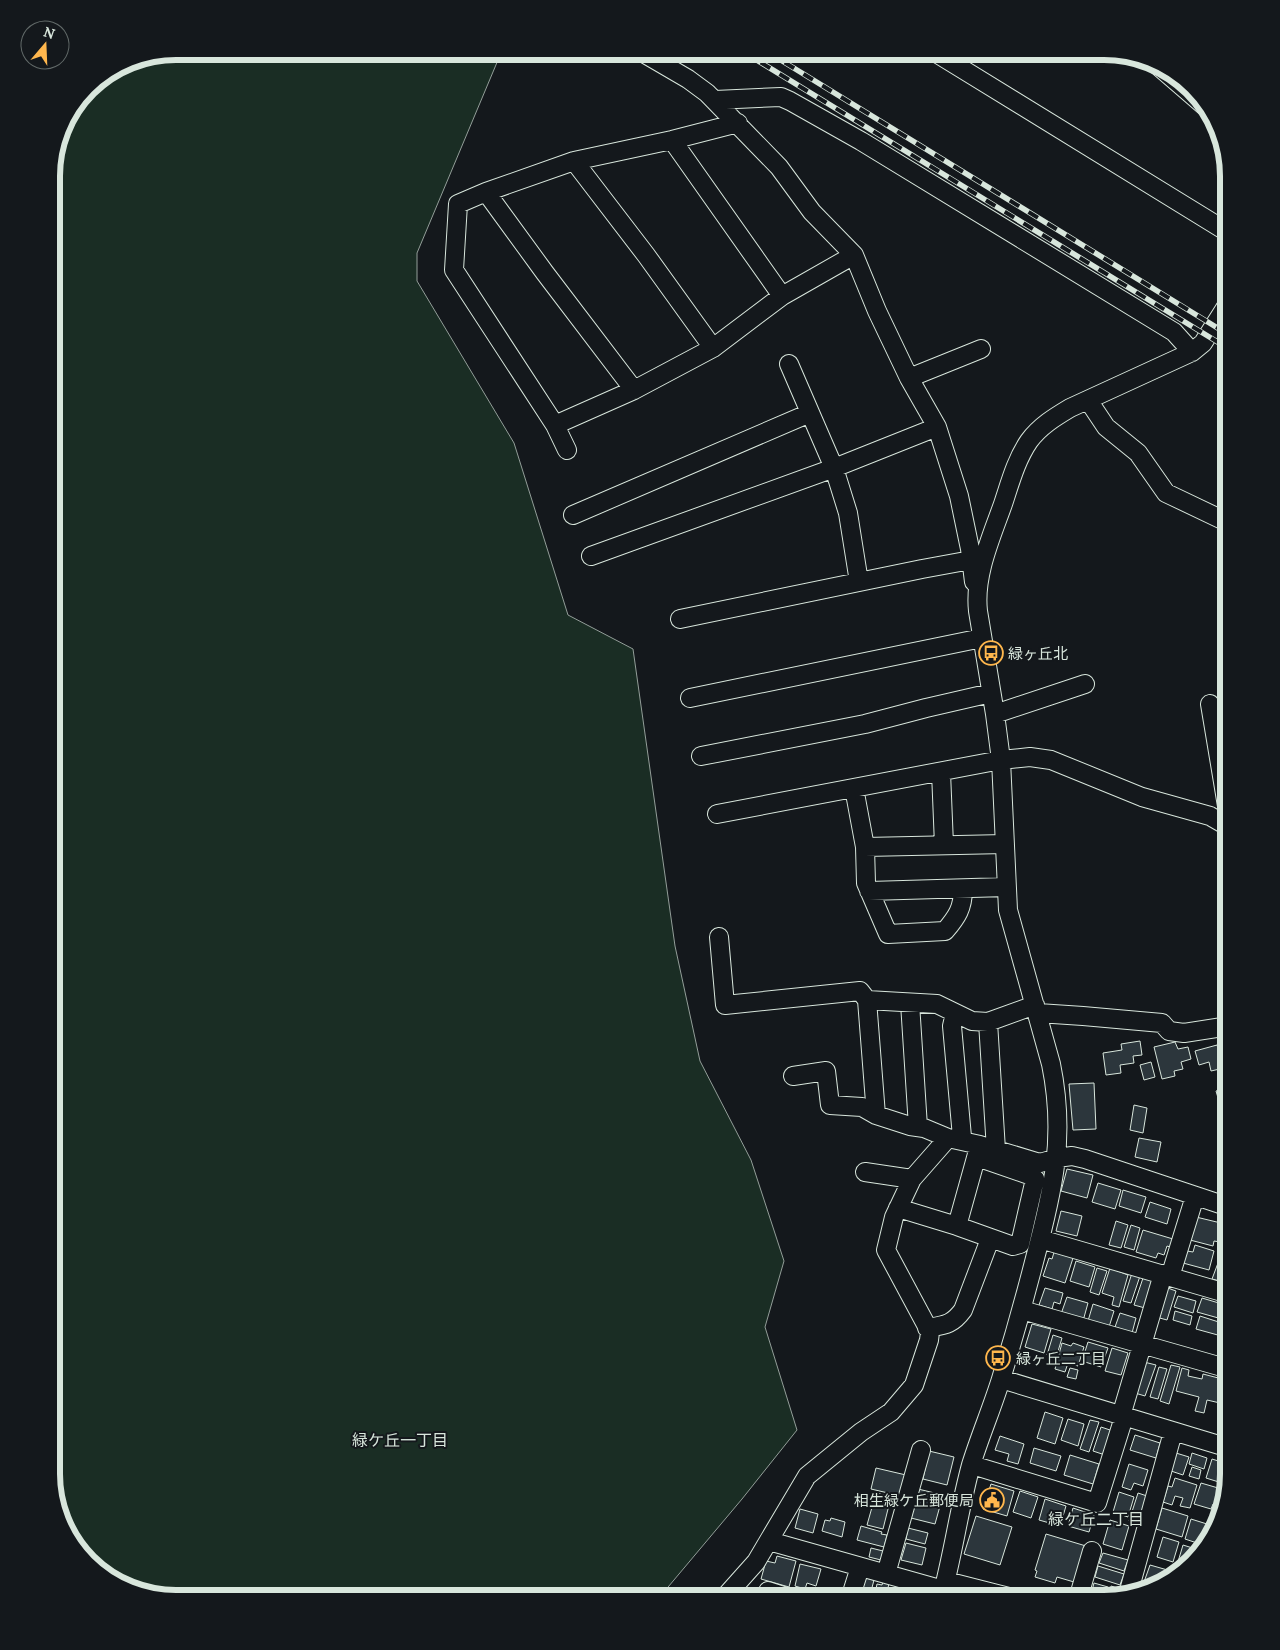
<svg xmlns="http://www.w3.org/2000/svg" width="1280" height="1650" font-family="Lora,'Noto Sans JP',serif">
  <style>
    .green { fill: #1a2d24; stroke: #939e99 }
    .building { fill: #2c363c; stroke: #d8e6dc }
    .lines { fill: none; stroke-linecap: round; stroke-linejoin: round }
    .minor-casing { stroke: #d8e6dc; stroke-width: 20 }
    .minor { stroke: #14181c; stroke-width: 18 }
    .rail-casing { stroke: #d8e6dc; stroke-width: 5.5 }
    .rail { stroke: #14181c; stroke-width: 4; stroke-dasharray: 11; stroke-linecap: butt }
    .labels { text-anchor: middle; dominant-baseline: central; stroke-width: 4; stroke-linejoin: round; paint-order: stroke }
    .poi-label { font-size: 15px; fill: #d8e6dc; stroke: #14181c; text-anchor: start }
    .neighbourhood-label { font-size: 16px; fill: #d8e6dc; stroke: #14181c }
    .rim { fill: none; stroke: #d8e6dc; stroke-width: 6 }
  </style>
  <rect width="100%" height="100%" fill="#14181c"/>
  <path class="green" d="M176 51H495L498 60 417 253V281L514 443 568 615 633 649 675 946 700 1061 751 1160 784 1261 765 1327 797 1430 742 1499 658 1599H176L114 1582 72 1543 51 1474 52 168 64 121 94 82 129 61Z"/>
  <path class="building" d="M1140 1041 1142 1055 1133 1056 1134 1063 1120 1065 1121 1073 1106 1075 1103 1053 1122 1050 1121 1044Z
    M1175 1042 1178 1049 1188 1047 1191 1059 1181 1062 1183 1069 1174 1071 1175 1076 1162 1079 1154 1047Z
    M1217 1045 1224 1068 1211 1071 1209 1062 1199 1065 1195 1051Z
    M1151 1062 1155 1077 1144 1080 1140 1065Z
    M1094 1083 1096 1129 1073 1130 1069 1084Z
    M1229 1087V1106L1221 1108 1216 1091Z
    M1134 1105 1147 1108 1143 1133 1130 1130Z
    M1139 1138 1161 1142 1157 1162 1135 1157Z
    M1067 1169 1093 1175 1087 1198 1061 1191Z
    M1098 1183 1121 1190 1115 1209 1092 1202Z
    M1123 1190 1146 1197 1141 1213 1119 1206Z
    M1150 1202 1171 1209 1167 1224 1145 1217Z
    M1061 1211 1082 1216 1077 1236 1056 1231Z
    M1196 1217 1225 1224 1220 1242 1214 1241 1213 1246 1190 1240Z
    M1116 1221 1128 1225 1121 1248 1109 1245Z
    M1131 1225 1140 1228 1134 1250 1124 1247Z
    M1227 1229 1229 1230V1251L1222 1250Z
    M1143 1230 1173 1239 1170 1247 1167 1246 1164 1255 1158 1253 1156 1258 1136 1252Z
    M1195 1245 1214 1251 1209 1270 1183 1263 1187 1251 1193 1252Z
    M1055 1249 1074 1255 1065 1283 1043 1276 1049 1258 1052 1259Z
    M1221 1255 1229 1257V1278L1225 1277 1224 1282 1212 1279Z
    M1076 1261 1095 1267 1089 1287 1070 1281Z
    M1097 1268 1107 1271 1099 1295 1090 1292Z
    M1110 1268 1128 1275 1119 1307 1112 1305 1114 1297 1102 1293Z
    M1132 1273 1140 1276 1131 1303 1123 1301Z
    M1143 1278 1153 1281 1145 1308 1134 1305Z
    M1165 1287 1176 1291 1167 1320 1156 1317Z
    M1045 1288 1063 1293 1060 1304 1054 1302 1052 1309 1039 1305Z
    M1178 1296 1196 1301 1193 1313 1174 1307Z
    M1067 1297 1088 1303 1083 1321 1061 1314Z
    M1202 1298 1229 1306V1321L1197 1312Z
    M1093 1304 1114 1311 1109 1327 1088 1321Z
    M1175 1311 1192 1316 1190 1325 1173 1320Z
    M1120 1313 1136 1318 1132 1333 1115 1327Z
    M1200 1316 1228 1325 1225 1337 1196 1329Z
    M1032 1324 1051 1329 1044 1353 1025 1347Z
    M1053 1335 1062 1338 1056 1358 1047 1355Z
    M1088 1342 1108 1348 1101 1367 1082 1361Z
    M1062 1343 1071 1346 1073 1343 1084 1347 1078 1366 1068 1363 1065 1372 1055 1369Z
    M1226 1344 1229 1345V1361L1222 1359Z
    M1112 1348 1128 1353 1121 1375 1105 1371Z
    M1144 1362 1156 1365 1145 1396 1135 1393Z
    M1171 1365 1180 1367 1169 1404 1160 1401Z
    M1159 1367 1167 1369 1158 1399 1150 1397Z
    M1070 1368 1078 1370 1076 1379 1067 1377Z
    M1182 1368 1189 1370 1188 1376 1202 1379 1203 1374 1226 1380 1225 1385 1229 1386V1409L1218 1407 1220 1403 1207 1400 1204 1413 1195 1411 1199 1397 1176 1391Z
    M1045 1412 1063 1418 1055 1444 1037 1438Z
    M1068 1419 1084 1424 1078 1446 1061 1440Z
    M1090 1420 1099 1422 1089 1452 1080 1449Z
    M1101 1427 1113 1431 1105 1455 1093 1451Z
    M1135 1435 1160 1443 1156 1458 1130 1450Z
    M1000 1436 1024 1444 1018 1464 1007 1461 1009 1454 995 1450Z
    M1034 1448 1061 1456 1056 1471 1030 1463Z
    M929 1451 954 1457 947 1485 923 1479Z
    M1176 1453 1189 1457 1183 1475 1171 1471Z
    M1192 1453 1207 1458 1204 1469 1189 1464Z
    M1070 1455 1099 1464 1093 1484 1064 1475Z
    M1212 1459 1228 1464 1222 1483 1206 1478Z
    M1129 1464 1148 1470 1143 1486 1134 1483 1131 1490 1122 1487Z
    M1192 1467 1201 1470 1199 1479 1189 1476Z
    M876 1468 906 1475 901 1496 871 1489Z
    M1175 1478 1197 1485 1190 1508 1180 1506 1183 1498 1175 1496 1172 1505 1163 1502 1168 1486 1172 1487Z
    M1201 1483 1225 1490 1220 1506 1213 1504 1211 1509 1194 1504Z
    M991 1484 1014 1491 1007 1516 983 1509Z
    M918 1489 943 1495 935 1524 911 1518Z
    M1020 1491 1038 1497 1031 1518 1013 1512Z
    M1119 1492 1134 1497 1128 1517 1113 1512Z
    M876 1493 891 1497 883 1529 867 1525Z
    M1138 1493 1147 1496 1138 1524 1129 1521Z
    M1045 1499 1066 1506 1060 1526 1039 1520Z
    M1073 1508 1094 1515 1089 1532 1068 1526Z
    M1162 1508 1188 1516 1182 1537 1156 1529Z
    M800 1509 818 1514 813 1533 795 1528Z
    M976 1516 1012 1527 1000 1565 964 1554Z
    M831 1518 845 1522 842 1537 822 1531 825 1520 830 1521Z
    M1191 1519 1207 1524 1200 1544 1185 1539Z
    M1110 1520 1129 1526 1122 1550 1103 1544Z
    M861 1526 882 1532 881 1534 887 1535 884 1547 857 1540Z
    M908 1528 928 1533 925 1544 906 1539Z
    M1206 1532 1213 1534 1203 1546H1202Z
    M1046 1534 1086 1546 1074 1582 1057 1577 1055 1583 1035 1577 1037 1571 1035 1570Z
    M1163 1537 1179 1542 1173 1562 1157 1557Z
    M906 1543 926 1548 922 1565 901 1560Z
    M1183 1545 1199 1550 1183 1567 1177 1565Z
    M871 1548 883 1551 881 1560 869 1557Z
    M1103 1553 1128 1560 1124 1571 1099 1563Z
    M777 1556 796 1561 789 1587 761 1579 766 1561 775 1563Z
    M800 1564 821 1569 816 1586 807 1583 805 1589 795 1586Z
    M1150 1565 1171 1571 1168 1579 1152 1584 1144 1582Z
    M1098 1566 1124 1574 1120 1585 1095 1577Z
    M862 1577 874 1580 869 1599H856Z
    M884 1578 890 1580 885 1599H874L877 1584 882 1585Z
    M1094 1583 1108 1587 1104 1599 1090 1598Z
    M1111 1586 1121 1589 1119 1594 1113 1596 1109 1595Z
    M892 1590 910 1595 909 1599H890Z"/>
  <g class="lines">
    <g class="minor-casing">
      <path id="minor" d="M640 51 688 79 707 93 779 167 812 212 854 255 877 311 909 378 937 427 959 496 970 549 974 582
        M933 51 1229 233
        M1157 65 1208 109
        M715 100 781 97 790 101 861 141 1174 332 1192 352
        M738 123 672 140 574 161 486 192 458 204 454 270 555 425 634 390 713 348 782 296 854 255
        M672 140 782 296
        M574 161 646 255 713 348
        M486 192 545 273 634 390
        M789 364 834 468 848 513 859 582
        M909 378 981 349
        M1088 400 1106 427 1138 453 1166 493 1229 523
        M555 425 567 450
        M573 515 810 413
        M591 556 834 468 937 427
        M680 619 922 569 982 558
        M690 698 982 638
        M1210 704 1229 818
        M995 714 1085 684
        M701 756 865 724 926 708 991 693
        M941 772 944 845
        M854 788 865 847 866 883 888 934 945 931C957 917 963 908 963 889
        M717 814 1001 760 1030 757 1051 760 1142 797 1210 816 1229 827
        M865 847 1005 844
        M869 891 1006 887
        M719 937 725 1005 860 991 867 1000 937 1004 972 1021 988 1022 1035 1005
        M867 1000 876 1115
        M910 1003 918 1127
        M955 1013 952 1026 962 1137 966 1142
        M1038 1013 1083 1016 1162 1023 1169 1031 1184 1033 1229 1026
        M988 1022 996 1150
        M793 1076 826 1071 830 1105 862 1107 876 1115 910 1126 924 1128 948 1138 980 1145 1040 1163 1057 1158 1072 1156 1085 1159 1229 1207
        M865 1172 912 1179
        M898 1208 957 1226 1013 1246 1020 1244 1035 1179 1029 1175 977 1157
        M957 1226 979 1147
        M1040 1239 1229 1294
        M1170 1277 1195 1196
        M1022 1310 1229 1369
        M927 1328C945 1325 952 1325 963 1310L990 1239
        M1001 1379 1229 1448
        M1121 1416 1163 1274
        M972 1465 1097 1503 1124 1417
        M769 1541 943 1590
        M886 1574 921 1450
        M946 1581 1017 1599
        M1129 1591 1173 1432
        M723 1599 756 1562 807 1476 861 1432 891 1412 914 1385 929 1340 930 1332 886 1250 894 1217 912 1179 948 1138
        M765 1599 768 1591 793 1599
        M850 1599 860 1567
        M941 1599C953 1555 959 1509 971 1465 980 1436 992 1408 1001 1379 1013 1340 1024 1301 1034 1262 1053 1191 1066 1137 1051 1064L1008 910 1001 760 995 714 978 611C974 575 991 538 1003 504 1010 483 1016 460 1029 441 1040 426 1055 417 1070 408L1192 352 1203 343 1229 302
        M1078 1599 1092 1551"/>
    </g>
    <use href="#minor" class="minor"/>
    <g class="rail-casing">
      <path id="rail" d="M742 51 1229 349
        M766 51 1229 335"/>
    </g>
    <use href="#rail" class="rail"/>
  </g>
  <defs>
    <g id="bus-ring" transform="scale(1.25)"><circle r="9.5" fill="#14181c" stroke="#ffb74d" stroke-width="1.5"/><path d="M-5-6H5V4H4V6H2V4H-2V6H-4V4H-5ZM-3.5-4V0h7V-4ZM-3.5 1.2v1.5H-2V1.2ZM2 1.2v1.5H3.5V1.2Z" fill="#ffb74d"/></g>
    <g id="civic-ring" transform="scale(1.25)"><circle r="9.5" fill="#14181c" stroke="#ffb74d" stroke-width="1.5"/><path d="M-.6-6.5H3V-4.5H.6V-3L4-1V1h2V6H-6V1h2V-1L-.6-3ZM-1.2 2.5V6h2.4V2.5Z" fill="#ffb74d"/></g>
  </defs>
  <g fill-rule="evenodd">
    <use href="#bus-ring" x="991" y="653"/>
    <use href="#bus-ring" x="998" y="1358"/>
    <use href="#civic-ring" x="992" y="1500"/>
  </g>
  <g class="labels">
    <g class="poi-label">
      <text x="1008" y="653">緑ヶ丘北</text>
      <text x="1016" y="1358">緑ヶ丘二丁目</text>
      <text x="974" y="1500" text-anchor="end">相生緑ケ丘郵便局</text>
    </g>
    <g class="neighbourhood-label">
      <text x="400" y="1440">緑ケ丘一丁目</text>
      <text x="1096" y="1519">緑ケ丘二丁目</text>
    </g>
  </g>
  <path d="M0 0H1280V1650H0ZM176 60H1104A116 116 0 0 1 1220 176V1474A116 116 0 0 1 1104 1590H176A116 116 0 0 1 60 1474V176A116 116 0 0 1 176 60Z" fill="#14181c" fill-rule="evenodd"/>
  <path class="rim" d="M176 60H1104A116 116 0 0 1 1220 176V1474A116 116 0 0 1 1104 1590H176A116 116 0 0 1 60 1474V176A116 116 0 0 1 176 60Z"/>
  <g transform="translate(45 45) rotate(19)"><circle r="24" fill="#14181c" stroke="#626a69"/>
  <path d="M0-4L9 19L0 12L-9 19Z" fill="#ffb74d"/>
  <text y="-8" font-size="14" font-weight="bold" text-anchor="middle" fill="#d8e6dc">N</text>
  </g>
</svg>
